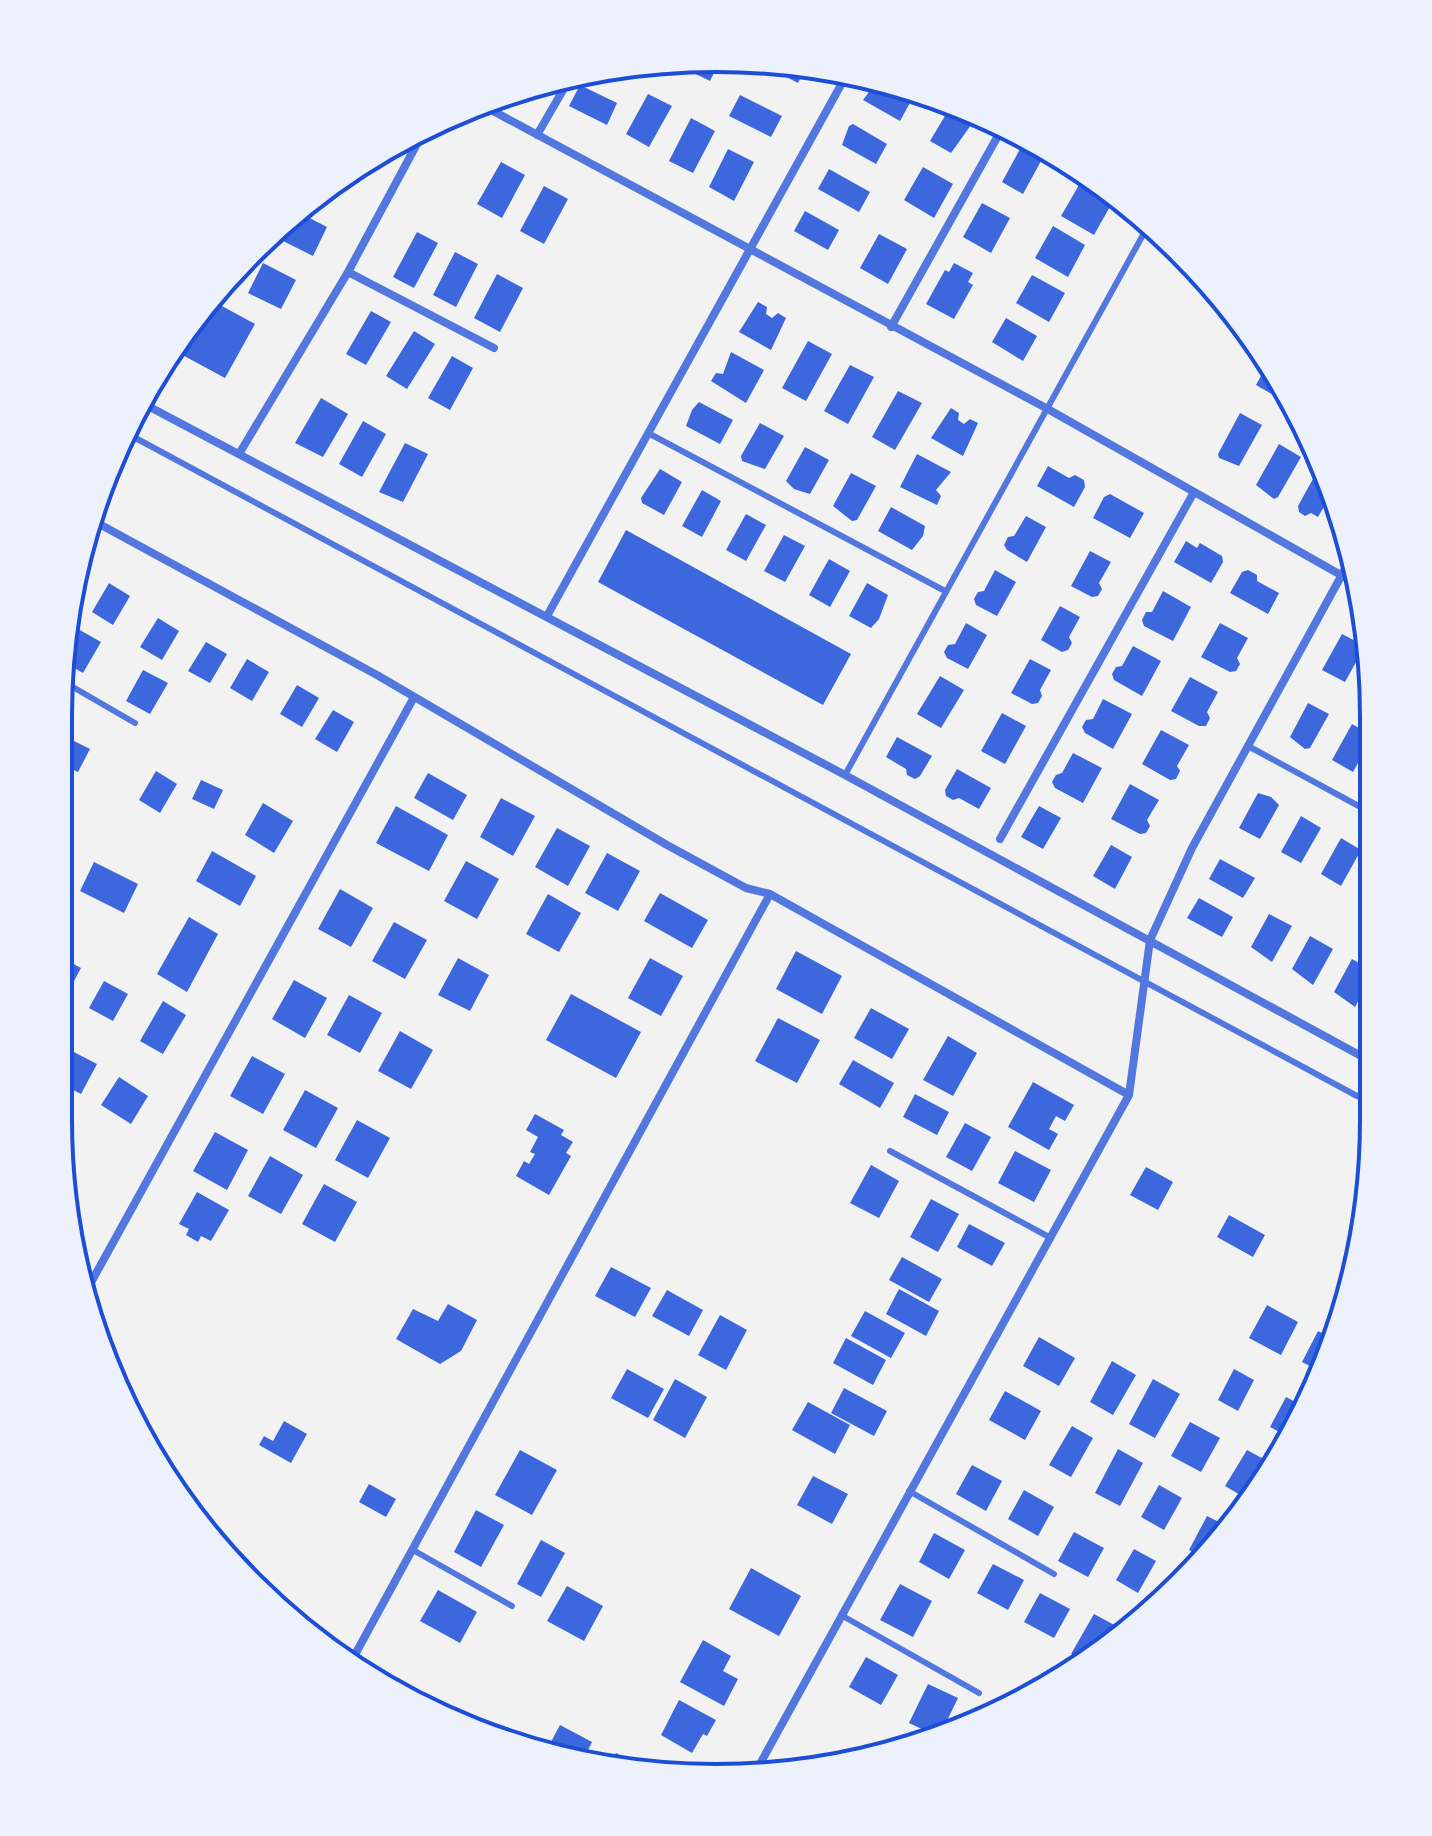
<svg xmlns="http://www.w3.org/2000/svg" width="1432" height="1836" font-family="'Exo 2',sans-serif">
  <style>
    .building { fill: #3d67dc }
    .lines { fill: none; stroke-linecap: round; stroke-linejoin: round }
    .service { stroke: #5277de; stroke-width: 6 }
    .minor { stroke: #5277de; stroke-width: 8 }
    .rim { fill: none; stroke: #1d4ed8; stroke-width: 4 }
  </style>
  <rect width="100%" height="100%" fill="#f2f2f2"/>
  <path class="building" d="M761 60 806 67 798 83 759 63Z
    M720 61 710 81 671 62Z
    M645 63 638 75 622 66 630 64Z
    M877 81 911 101 900 121 863 100Z
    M580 85 617 103 607 125 569 106Z
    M648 94 672 106 649 147 626 134Z
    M740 95 782 116 771 137 729 116Z
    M949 109 970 121 971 125 951 153 930 141Z
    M691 118 715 131 693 173 669 161Z
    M853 124 887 144 876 164 842 145 849 126Z
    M728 149 754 162 734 201 709 187Z
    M1020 149 1041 161 1023 194 1002 182Z
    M501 162 525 175 502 218 477 204Z
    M923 167 953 184 934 218 904 200Z
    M829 169 870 192 859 212 818 189Z
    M1079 185 1112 203 1094 235 1061 216Z
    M544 186 568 199 544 244 520 231Z
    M982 203 1010 218 991 253 963 237Z
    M296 211 327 227 313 256 281 240Z
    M805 211 839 230 828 250 794 231Z
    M1053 226 1085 245 1068 277 1035 258Z
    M417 232 438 243 414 288 393 277Z
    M879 234 907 249 888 284 860 268Z
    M455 252 478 264 456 307 433 295Z
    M263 263 296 280 281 309 248 293Z
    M954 263 973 273 968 282 973 285 954 319 926 304 945 270 949 272Z
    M497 274 523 288 500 332 474 318Z
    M1032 275 1065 293 1049 322 1016 303Z
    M209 299 255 324 225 378 175 351 194 315Z
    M758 302 767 307 766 314 772 318 778 313 786 318 771 350 739 332Z
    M371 311 391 322 366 365 346 354Z
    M1006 318 1037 336 1023 361 992 342Z
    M414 331 435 344 407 389 386 376Z
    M808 341 832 354 806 401 782 388Z
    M731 352 764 370 746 403 711 381 716 373 723 374Z
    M452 356 473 368 450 410 428 398Z
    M1268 363 1284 384 1277 397 1256 385Z
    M850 365 874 377 848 424 824 411Z
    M898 391 922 403 895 450 872 437Z
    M321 398 348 414 323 457 295 443Z
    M699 402 733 420 720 444 686 426 692 410Z
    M951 408 959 413 958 420 964 424 970 419 978 423 963 456 931 438Z
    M1240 413 1262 425 1239 466 1219 458 1218 454Z
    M363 421 386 434 362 477 339 464Z
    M760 423 784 436 765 469 742 461 741 456Z
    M405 443 428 454 403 502 379 492Z
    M1279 444 1301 457 1278 497 1274 499 1256 485Z
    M805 447 829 460 810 494 794 489 786 481Z
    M917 454 951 472 936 490 941 496 937 505 900 487Z
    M1048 466 1069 478 1075 475 1084 480 1085 487 1074 507 1037 486Z
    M1319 468 1324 471 1333 491 1318 517 1311 513 1305 516 1299 512 1298 506Z
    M660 469 682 482 664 515 642 503 641 498Z
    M851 473 876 486 857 520 852 521 833 506Z
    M702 490 721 501 702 537 682 526Z
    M1110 494 1144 513 1130 538 1093 518 1104 497Z
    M891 507 925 526 923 536 912 550 878 531Z
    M746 514 766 525 746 561 726 550Z
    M1026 516 1046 527 1027 562 1007 550 1004 545 1008 537 1014 536Z
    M626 530 851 654 823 705 598 582Z
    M784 535 805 546 785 582 764 571Z
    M1186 541 1197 548 1200 543 1222 556 1223 562 1211 583 1174 562Z
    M1090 551 1111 562 1099 583 1102 589 1098 596 1092 597 1071 586Z
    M829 559 850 571 830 607 809 595Z
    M995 570 1016 582 997 616 976 605 974 599 978 592 984 591Z
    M1248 570 1257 575V581L1279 593 1268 614 1230 593 1242 572Z
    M109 583 130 596 113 625 92 612Z
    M867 583 888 595 879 619 871 628 849 616Z
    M1163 591 1191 607 1173 641 1144 626 1142 620 1146 612H1152Z
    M1060 606 1080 617 1069 637 1072 643 1068 650 1062 652 1041 640Z
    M158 618 179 631 162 660 140 647Z
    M966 623 987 635 968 669 947 658 944 652 948 645 955 644Z
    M1220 623 1248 638 1237 658 1240 664 1236 671 1230 672 1201 657Z
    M71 625 101 642 83 673 62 661Z
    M1342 634 1365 646 1345 682 1322 670Z
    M206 642 227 654 210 683 188 671Z
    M1133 646 1161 661 1142 696 1114 680 1112 674 1116 667 1122 666Z
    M247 659 269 672 252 701 230 688Z
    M1030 659 1051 670 1040 690 1042 696 1038 703 1032 704 1011 693Z
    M143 670 168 683 150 714 126 701Z
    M940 676 964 690 941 728 917 714Z
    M1190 677 1218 692 1207 712 1210 718 1206 726H1199L1171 711Z
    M297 685 319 698 302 727 280 714Z
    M1103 699 1132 714 1113 749 1085 733 1082 727 1086 720 1093 719Z
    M1308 703 1329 714 1310 748 1305 749 1290 737Z
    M333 710 354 722 337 752 315 739Z
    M1002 713 1026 726 1005 764 981 751Z
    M1352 724 1373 736 1353 772 1332 760Z
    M1161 730 1189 745 1177 766 1180 771 1176 779 1170 780 1142 764Z
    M897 737 932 756 920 776 915 779 907 775 906 769 886 757Z
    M70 739 90 749 78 772 59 763Z
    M1073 753 1102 768 1083 803 1055 788 1052 782 1056 775 1062 773Z
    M957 769 991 788 979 809 959 798 953 800 946 796 945 790Z
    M156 771 177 784 160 813 139 800Z
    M428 773 467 795 453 820 414 798Z
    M201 780 223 790 214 809 192 799Z
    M1130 784 1159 800 1147 820 1150 826 1146 833 1140 834 1111 819Z
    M1258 793 1271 797 1279 805 1260 839 1239 828Z
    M501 798 535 816 513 856 480 837Z
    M263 803 293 821 274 853 245 835Z
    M396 806 448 835 429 871 376 843Z
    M1039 806 1061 818 1043 849 1021 837Z
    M1301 816 1321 828 1301 863 1281 852Z
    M557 828 590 846 568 886 535 867Z
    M1341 838 1361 850 1341 886 1321 874Z
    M1111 845 1132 857 1115 889 1093 876Z
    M212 851 256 876 240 906 196 881Z
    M607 853 640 871 618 911 585 893Z
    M1220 859 1255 878 1243 898 1209 879Z
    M466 861 499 879 477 919 444 901Z
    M94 862 138 884 124 913 80 891Z
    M1373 872V903L1360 896Z
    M340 889 373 908 351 947 318 929Z
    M660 893 708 920 692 948 644 921Z
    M548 894 581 913 559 952 526 934Z
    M1199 898 1233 917 1222 937 1187 918Z
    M1269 914 1292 926 1272 962 1251 947Z
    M189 917 218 934 187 992 157 974Z
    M394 922 427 940 405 979 372 961Z
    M1310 936 1333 949 1313 985 1292 969Z
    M796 951 842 976 822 1014 776 989Z
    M59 956 81 968 66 996 58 992Z
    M458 958 489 975 470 1011 438 995Z
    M650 958 683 976 661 1016 628 998Z
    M1352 959 1374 971 1355 1007 1334 992Z
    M294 980 327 998 305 1038 272 1019Z
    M104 981 128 994 113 1021 89 1008Z
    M571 994 641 1032 616 1078 546 1040Z
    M349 995 382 1013 360 1053 327 1035Z
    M163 1001 186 1015 163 1054 140 1041Z
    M871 1008 909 1029 892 1059 854 1038Z
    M778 1018 820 1040 797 1083 755 1061Z
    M58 1020 71 1027 58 1051Z
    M400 1031 433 1050 411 1089 378 1071Z
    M948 1036 977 1053 953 1096 923 1080Z
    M70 1050 97 1064 81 1094 58 1082V1073Z
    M252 1056 285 1074 263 1114 230 1096Z
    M853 1060 894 1083 880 1108 839 1084Z
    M119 1077 148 1096 131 1124 101 1105Z
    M1033 1082 1074 1105 1065 1121 1056 1116 1049 1129 1058 1134 1049 1150 1008 1127Z
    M305 1090 338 1108 316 1148 283 1130Z
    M915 1094 949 1112 937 1135 903 1117Z
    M535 1114 564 1130 561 1135 573 1142 566 1153 571 1156 549 1195 516 1176 524 1161 529 1164 535 1154 530 1152 538 1137 526 1130Z
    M357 1120 390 1138 368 1178 335 1160Z
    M965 1123 991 1137 972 1171 946 1157Z
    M215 1132 248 1150 227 1190 193 1171Z
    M1015 1151 1051 1170 1034 1202 998 1183Z
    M270 1156 303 1175 281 1214 248 1196Z
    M871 1165 899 1181 879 1218 850 1203Z
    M1146 1167 1173 1182 1158 1210 1130 1195Z
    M324 1184 357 1202 335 1242 302 1224Z
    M197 1192 229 1210 211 1241 201 1236 198 1242 186 1235 189 1229 179 1224Z
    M931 1199 959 1214 938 1252 910 1237Z
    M1229 1215 1265 1235 1253 1257 1217 1237Z
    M969 1224 1005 1243 992 1266 957 1247Z
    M902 1257 942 1279 929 1302 889 1280Z
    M611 1267 651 1288 635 1317 595 1296Z
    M899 1289 939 1311 926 1336 886 1314Z
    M667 1290 703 1310 689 1336 652 1316Z
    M448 1304 477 1320 461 1351 440 1364 396 1339 413 1309 438 1321Z
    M1267 1305 1298 1322 1281 1355 1249 1338Z
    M865 1311 905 1333 891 1358 851 1336Z
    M720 1315 747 1330 726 1370 698 1355Z
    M1318 1331 1334 1339 1323 1373 1302 1362Z
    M1039 1337 1075 1358 1059 1386 1023 1366Z
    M846 1338 886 1360 873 1385 833 1363Z
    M1112 1361 1136 1375 1113 1415 1090 1402Z
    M627 1369 664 1389 648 1418 611 1398Z
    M1234 1369 1254 1380 1238 1411 1218 1400Z
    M675 1379 707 1397 685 1438 653 1420Z
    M1153 1379 1180 1394 1155 1438 1129 1424Z
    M844 1388 887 1411 874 1436 831 1413Z
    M1005 1391 1041 1411 1025 1440 989 1420Z
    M1286 1397 1305 1407 1289 1437 1270 1427Z
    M808 1402 850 1425 835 1454 792 1430Z
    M284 1421 307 1434 291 1463 259 1445 264 1436 273 1441Z
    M1190 1422 1220 1438 1201 1472 1171 1456Z
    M1072 1426 1093 1438 1071 1477 1049 1465Z
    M1118 1449 1143 1463 1120 1506 1095 1493Z
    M520 1450 557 1470 532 1515 495 1495Z
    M1247 1450 1269 1462 1247 1499 1225 1486Z
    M972 1465 1002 1481 986 1511 956 1494Z
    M813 1476 848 1494 832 1524 797 1505Z
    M369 1484 396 1499 386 1517 359 1502Z
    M1159 1485 1182 1498 1164 1530 1141 1517Z
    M1024 1490 1054 1507 1038 1536 1008 1519Z
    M476 1510 504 1525 481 1567 454 1552Z
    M1207 1516 1229 1527 1204 1558 1189 1550Z
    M1074 1532 1104 1548 1088 1577 1058 1561Z
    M934 1533 965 1550 949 1579 919 1562Z
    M541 1540 565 1553 541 1597 517 1584Z
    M1134 1549 1156 1561 1138 1593 1116 1580Z
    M993 1564 1024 1580 1008 1610 977 1593Z
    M751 1568 801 1596 779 1636 729 1609Z
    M900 1584 932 1601 913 1637 880 1620Z
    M567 1586 603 1606 584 1641 547 1621Z
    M438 1590 477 1612 460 1643 420 1621Z
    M1040 1593 1070 1609 1054 1638 1024 1622Z
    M1094 1614 1118 1627 1122 1620 1130 1625 1083 1661 1071 1654Z
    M703 1640 731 1656 723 1671 738 1679 724 1706 680 1682Z
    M866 1657 898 1675 881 1705 849 1687Z
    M928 1684 958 1698 941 1733 935 1735 909 1723Z
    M679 1700 716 1720 707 1736 703 1734 692 1753 661 1735Z
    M560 1725 592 1742 583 1760 544 1755Z
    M616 1753 645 1768V1769L610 1764Z"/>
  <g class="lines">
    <path class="service" d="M648 433 945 591
      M130 435 1357 1096
      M59 679 135 723
      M1248 746 1366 810
      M845 775 1149 224
      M890 1151 1049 1237
      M909 1491 1054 1574
      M413 1550 512 1606
      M841 1615 979 1693"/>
    <path class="minor" d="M480 104 1046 408 1355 583
      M537 135 570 78
      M348 272 494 348
      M891 327 1004 125
      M146 405 845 775 1374 1063
      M239 454 348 272 425 129
      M90 519 377 675 667 845 746 888 770 894 1129 1095
      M547 616 847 74
      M1000 839 1194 492
      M83 1297 413 699
      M351 1662 770 894
      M755 1773 1129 1095 1150 940 1192 848 1350 560"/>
  </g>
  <path d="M0 0H1432V1836H0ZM716 72H716A644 644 0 0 1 1360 716V1120A644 644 0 0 1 716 1764H716A644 644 0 0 1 72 1120V716A644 644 0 0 1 716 72Z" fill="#edf1fc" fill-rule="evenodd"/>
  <path class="rim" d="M716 72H716A644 644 0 0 1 1360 716V1120A644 644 0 0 1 716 1764H716A644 644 0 0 1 72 1120V716A644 644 0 0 1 716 72Z"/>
</svg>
